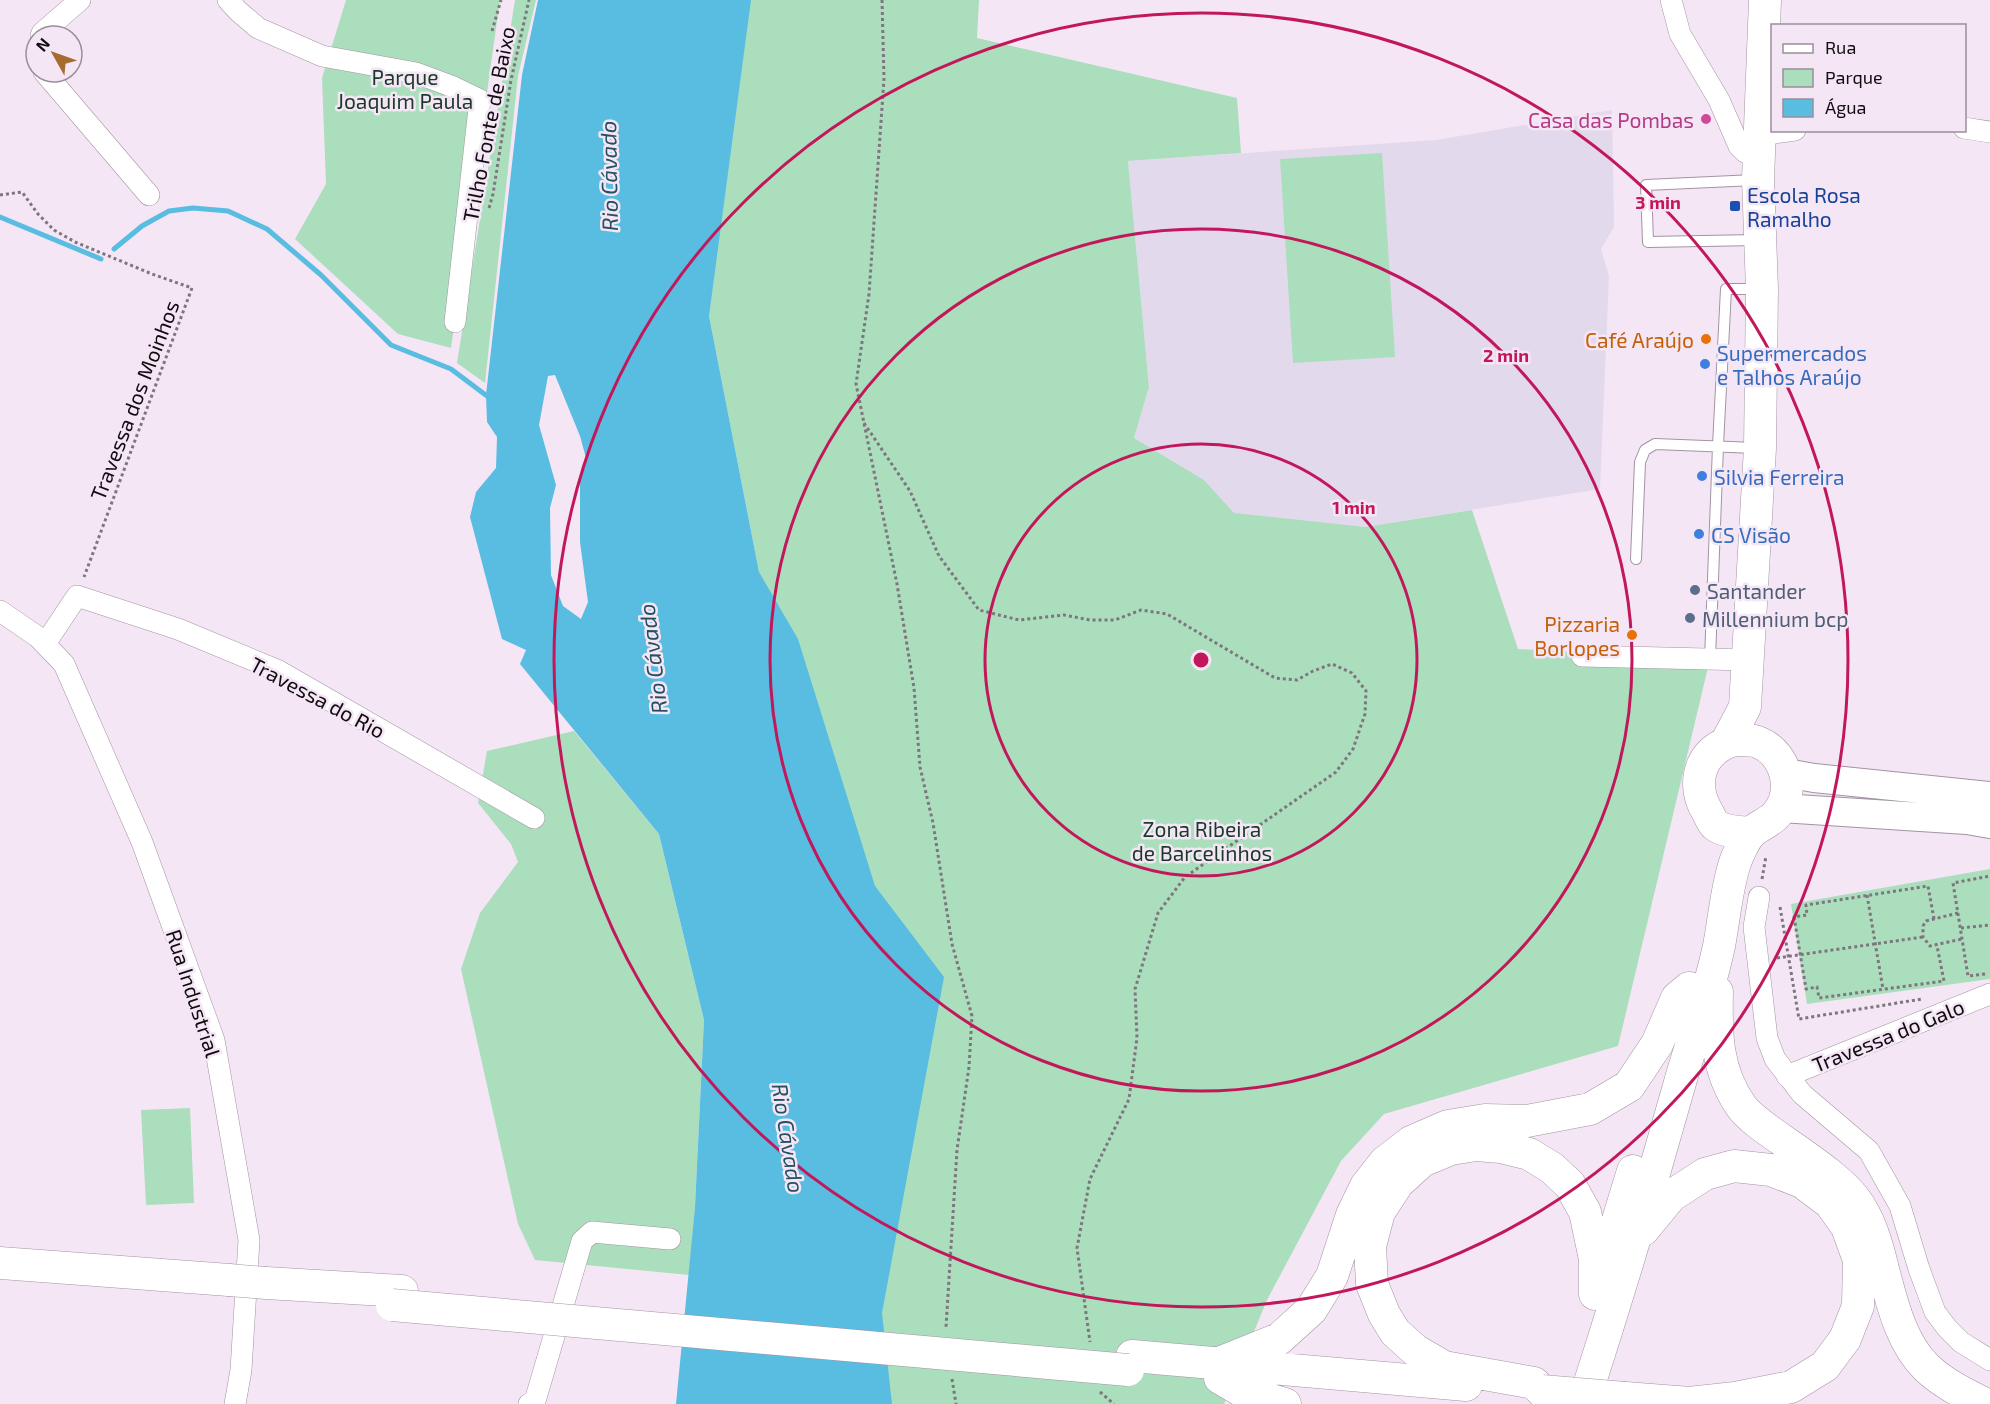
<svg xmlns="http://www.w3.org/2000/svg" width="1990" height="1404" font-family="'Exo 2',sans-serif">
  <style>
    .education { fill: #e3d9ed }
    .green { fill: #abdebd }
    .water { fill: #59bce1; fill-rule: evenodd }
    .lines { fill: none; stroke-linecap: round; stroke-linejoin: round }
    .stream { stroke: #59bce1; stroke-width: 5 }
    .lane-casing { stroke: #a294a2; stroke-width: 12 }
    .street-casing { stroke: #a294a2; stroke-width: 22 }
    .secondary-casing { stroke: #a294a2; stroke-width: 30 }
    .primary-casing { stroke: #a294a2; stroke-width: 33 }
    .path { stroke: #7e757e; stroke-width: 3; stroke-dasharray: 3 3; stroke-linecap: butt }
    .lane { stroke: #fff; stroke-width: 10 }
    .street { stroke: #fff; stroke-width: 21 }
    .secondary { stroke: #fff; stroke-width: 28 }
    .primary { stroke: #fff; stroke-width: 32 }
    .primary-bridge-casing { stroke: #a294a2; stroke-width: 33; stroke-linecap: butt }
    .primary-bridge { stroke: #fff; stroke-width: 32 }
    .ring { fill: none; stroke: #c2185b; stroke-width: 3 }
    .hotel-dot { fill: #d1479c; stroke: #f5e6f6; stroke-width: 2 }
    .transit-dot { fill: #1a4fb4; stroke: #f5e6f6; stroke-width: 2 }
    .food-dot { fill: #e8710a; stroke: #f5e6f6; stroke-width: 2 }
    .shop-dot { fill: #3f7fe0; stroke: #f5e6f6; stroke-width: 2 }
    .service-dot { fill: #5c6f8a; stroke: #f5e6f6; stroke-width: 2 }
    .labels { text-anchor: middle; dominant-baseline: central; stroke-width: 5; stroke-linejoin: round; paint-order: stroke }
    .park-label { font-size: 21px; fill: #183b27; stroke: #f5e6f6 }
    .hotel-label { font-size: 21px; fill: #b23c85; stroke: #f5e6f6; text-anchor: end }
    .street-label { font-size: 21px; fill: #100c10; stroke: #f5e6f6 }
    .transit-label { font-size: 21px; fill: #164399; stroke: #f5e6f6; text-anchor: start }
    .food-label { font-size: 21px; fill: #c56008; stroke: #f5e6f6; text-anchor: end }
    .shop-label { font-size: 21px; fill: #366cbe; stroke: #f5e6f6; text-anchor: start }
    .service-label { font-size: 21px; fill: #4e5e75; stroke: #f5e6f6; text-anchor: start }
    .water-label { font-size: 22px; font-style: italic; fill: #255060; stroke: #f5e6f6 }
    .centre { fill: #c2185b; stroke: #f5e6f6; stroke-width: 3 }
    .ring-label { font-size: 18px; text-anchor: middle; font-weight: bold; fill: #c2185b; stroke: #f5e6f6; stroke-width: 5; stroke-linejoin: round; paint-order: stroke }
  </style>
  <rect width="100%" height="100%" fill="#f5e6f6"/>
  <path class="education" d="M1612 110 1614 227 1601 249 1609 276 1600 489 1365 527 1246 519 1233 513 1204 480 1134 438 1149 387 1128 161 1436 140Z"/>
  <path class="green" d="M346 0H500L451 348 398 334 295 239 326 184 322 78Z
    M515 0H536L518 76 485 383 457 363Z
    M719 0H979L977 38 1237 98 1241 153 1128 161 1149 387 1134 438 1204 480 1234 513 1365 527 1472 510 1518 649 1710 659 1618 1046 1384 1114 1341 1161 1267 1300 1224 1404H864L759 572 709 316Z
    M1382 153 1395 357 1293 363 1280 159Z
    M574 731 659 834 704 1020 695 1207 689 1275 535 1260 518 1224 461 969 480 913 518 862 511 844 478 803 487 751Z
    M1990 869V979L1807 1004 1791 904Z
    M190 1108 194 1203 146 1205 141 1110Z"/>
  <path class="water" d="M538 0H751L709 316 759 572 798 639 875 886 944 977 882 1313 892 1404H676L695 1207 704 1020 659 834 520 664 526 650 502 639 470 517 476 492 496 468 497 437 487 422 486 395 522 75ZM555 375 580 436 586 458 580 477V542L588 602 581 619 563 606 551 575 550 508 556 485 539 425 548 376Z"/>
  <g class="lines">
    <path class="stream" d="M0 217 101 259
      M114 249 142 226 169 211 193 208 228 211 267 229 321 275 391 345 451 369 491 399"/>
    <g class="lane-casing">
      <path id="lane" d="M1755 180 1646 185 1648 242 1757 240
        M1636 559 1640 462 1645 450 1655 444 1756 448
        M1710 659 1718 446 1726 289H1759"/>
    </g>
    <g class="street-casing">
      <path id="street" d="M228 0 238 11 258 28 322 56 416 73 451 86 480 100 455 322
        M1671 0 1680 34 1719 100 1739 146 1745 152 1760 158
        M41 36 42 33 80 0
        M44 72 149 195
        M1964 128 1990 132
        M1761 135 1795 130
        M0 611 38 637 64 664 142 842 214 1040 249 1240 241 1370 235 1404
        M45 644 77 596 178 629 279 671 534 818
        M1582 656 1748 660
        M1759 897 1754 927 1767 1038 1775 1059 1802 1094 1869 1151 1900 1206 1919 1269 1935 1312 1947 1328 1961 1342 1990 1360
        M1787 1076 1990 994
        M529 1404 535 1401 582 1241 592 1232 670 1239"/>
    </g>
    <g class="secondary-casing">
      <path id="secondary" d="M1786 773 1814 778 1990 796
        M1781 808 1967 820 1990 824"/>
    </g>
    <g class="primary-casing">
      <path id="primary" d="M1726 743 1745 707 1760 448 1762 289 1758 179 1765 0
        M1717 992C1716 1033 1716 1070 1741 1106 1751 1121 1786 1142 1802 1154 1820 1167 1839 1180 1854 1198 1870 1219 1877 1244 1883 1269 1892 1303 1901 1343 1927 1368 1944 1384 1965 1394 1985 1404
        M1643 1230 1671 1196 1705 1174 1734 1166 1771 1170 1802 1182 1830 1203 1847 1227 1859 1260 1858 1306 1845 1339 1825 1366 1791 1387 1735 1398 1689 1403
        M0 1263 229 1280
        M1600 1279 1633 1171
        M266 1283 402 1291
        M1132 1356 1466 1385
        M1214 1365 1279 1339 1311 1310 1332 1276 1352 1215 1366 1186 1385 1162 1411 1142 1448 1126 1485 1120 1527 1121 1590 1109 1629 1086 1657 1044 1677 998 1689 988
        M1220 1378 1244 1392 1285 1404
        M1542 1391 1534 1383 1444 1367 1415 1350 1395 1332 1384 1314 1372 1284 1370 1246 1379 1212 1398 1183 1422 1161 1451 1149 1476 1145 1501 1147 1529 1154 1552 1168 1570 1185 1585 1212 1595 1259V1294
        M1625 1398 1703 1404
        M1583 1404C1617 1299 1649 1193 1679 1086 1692 1040 1709 993 1719 946 1724 920 1726 892 1734 866 1736 858 1745 839 1750 834 1757 826 1769 823 1776 815 1796 793 1787 755 1760 743 1751 739 1733 739 1724 744 1696 758 1693 789 1708 813 1710 817 1712 822 1715 825 1724 832 1740 832 1750 833"/>
    </g>
    <path class="path" d="M882 0 884 79 869 294 856 384 897 584 914 688 920 767 933 823 952 944 972 1016 969 1067 957 1150 946 1327
      M492 31 501 0
      M0 195 22 192 38 214 54 230 75 242 152 274 192 288 84 577
      M489 208 493 194 511 80 529 0
      M864 423 910 491 939 556 979 610 1019 620 1064 615 1090 620H1115L1141 610 1167 614 1275 678 1297 680 1313 671 1332 664 1352 673 1366 691 1365 714 1353 749 1336 772 1185 877 1158 913 1135 989 1137 1038 1129 1099 1090 1179 1077 1248 1090 1342
      M1762 879 1766 856
      M1867 895 1883 989
      M1780 907 1799 1019 1922 999
      M1958 913 1926 921 1923 926V937L1930 946 1962 939
      M1934 919 1928 886 1806 905 1807 915 1794 917 1806 989 1817 987 1819 998 1944 981 1937 946
      M1961 928 1990 925
      M1777 958 1923 937
      M1985 974 1968 976 1953 883 1990 876
      M952 1379 956 1404
      M1100 1392 1114 1404"/>
    <use href="#lane" class="lane"/>
    <use href="#street" class="street"/>
    <use href="#secondary" class="secondary"/>
    <use href="#primary" class="primary"/>
    <g class="primary-bridge-casing">
      <path id="primary-bridge" d="M229 1280 266 1283
        M392 1305 1128 1370
        M1542 1391 1625 1398"/>
    </g>
    <use href="#primary-bridge" class="primary-bridge"/>
  </g>
  <g class="ring">
    <circle cx="1201" cy="660" r="216"/>
    <circle cx="1201" cy="660" r="431"/>
    <circle cx="1201" cy="660" r="647"/>
  </g>
  <circle class="hotel-dot" cx="1706" cy="119" r="6"/>
  <rect class="transit-dot" x="1729" y="200" width="12" height="12" rx="3"/>
  <g class="food-dot">
    <circle cx="1706" cy="339" r="6"/>
    <circle cx="1632" cy="635" r="6"/>
  </g>
  <g class="shop-dot">
    <circle cx="1705" cy="364" r="6"/>
    <circle cx="1702" cy="476" r="6"/>
    <circle cx="1699" cy="534" r="6"/>
  </g>
  <g class="service-dot">
    <circle cx="1695" cy="590" r="6"/>
    <circle cx="1690" cy="618" r="6"/>
  </g>
  <g class="labels">
    <g class="park-label">
      <text x="405" y="76">Parque<tspan x="405" dy="24">Joaquim Paula</tspan></text>
      <text x="1202" y="828">Zona Ribeira<tspan x="1202" dy="24">de Barcelinhos</tspan></text>
    </g>
    <g class="hotel-label">
      <text x="1694" y="119">Casa das Pombas</text>
    </g>
    <g class="street-label">
      <text transform="translate(488 124) rotate(-79)">Trilho Fonte de Baixo</text>
      <text transform="translate(134 400) rotate(-69)">Travessa dos Moinhos</text>
      <text transform="translate(318 697) rotate(28)">Travessa do Rio</text>
      <text transform="translate(194 993) rotate(72)">Rua Industrial</text>
      <text transform="translate(1888 1035) rotate(-22)">Travessa do Galo</text>
    </g>
    <g class="transit-label">
      <text x="1747" y="194">Escola Rosa<tspan x="1747" dy="24">Ramalho</tspan></text>
    </g>
    <g class="food-label">
      <text x="1694" y="339">Café Araújo</text>
      <text x="1620" y="623">Pizzaria<tspan x="1620" dy="24">Borlopes</tspan></text>
    </g>
    <g class="shop-label">
      <text x="1717" y="352">Supermercados<tspan x="1717" dy="24">e Talhos Araújo</tspan></text>
      <text x="1714" y="476">Silvia Ferreira</text>
      <text x="1711" y="534">CS Visão</text>
    </g>
    <g class="service-label">
      <text x="1707" y="590">Santander</text>
      <text x="1702" y="618">Millennium bcp</text>
    </g>
    <g class="water-label">
      <text transform="translate(608 176) rotate(-91)">Rio Cávado</text>
      <text transform="translate(652 659) rotate(-97)">Rio Cávado</text>
      <text transform="translate(789 1138) rotate(81)">Rio Cávado</text>
    </g>
  </g>
  <circle cx="1201" cy="660" r="9" class="centre"/>
  <g class="ring-label">
    <text x="1658" y="209">3 min</text>
    <text x="1506" y="362">2 min</text>
    <text x="1354" y="514">1 min</text>
  </g>
  <rect x="1771" y="24" width="195" height="108" fill="#f5e6f6" stroke="#998f9a" stroke-width="1.5"/>
  <rect x="1783" y="44" width="30" height="9" fill="#ffffff" stroke="#998f9a" stroke-width="1.5"/>
  <text x="1825" y="54" font-size="18" fill="#100c10">Rua</text>
  <rect x="1783" y="69" width="30" height="18" fill="#abdebd" stroke="#998f9a" stroke-width="1.5"/>
  <text x="1825" y="84" font-size="18" fill="#100c10">Parque</text>
  <rect x="1783" y="99" width="30" height="18" fill="#59bce1" stroke="#998f9a" stroke-width="1.5"/>
  <text x="1825" y="114" font-size="18" fill="#100c10">Água</text>
  <g transform="translate(54 54) rotate(310)"><circle r="28" fill="#f5e6f6" stroke="#998f9a" stroke-width="1.5"/>
  <path d="M0-4.5L10 22L0 15L-10 22Z" fill="#a86b2f"/>
  <text y="-9" font-size="16" font-weight="bold" text-anchor="middle" fill="#100c10">N</text>
  </g>
</svg>
